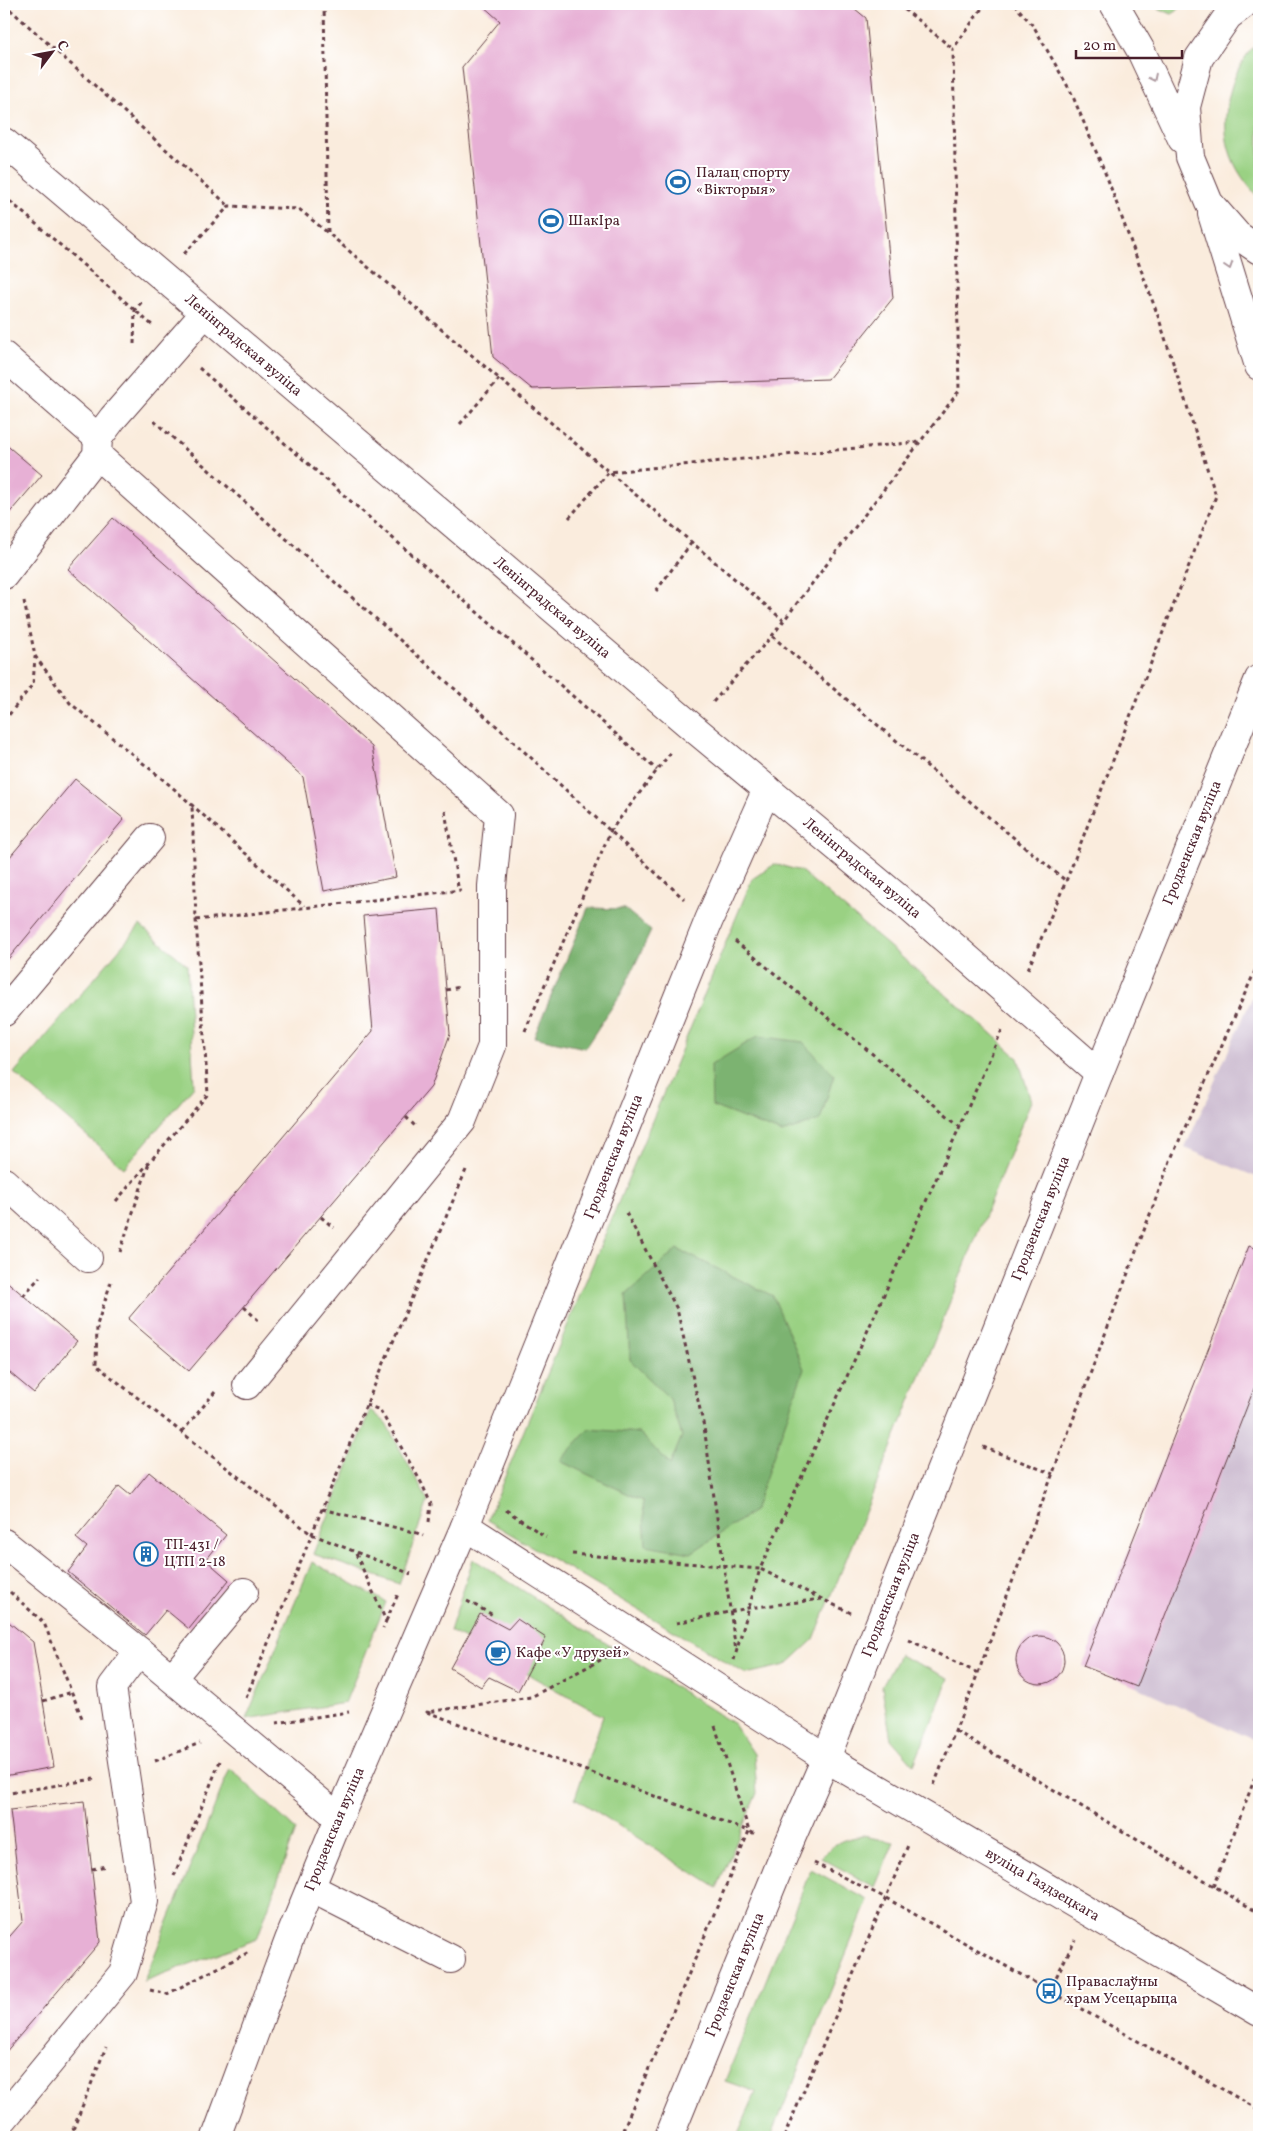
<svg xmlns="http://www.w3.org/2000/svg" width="1263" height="2141" font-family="Vollkorn,serif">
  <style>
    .industrial { fill: #cebed2 }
    .green { fill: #9ad183; stroke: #727857 }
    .forest { fill: #7bb371; stroke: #62694e }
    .building { fill: #e7b0d5 }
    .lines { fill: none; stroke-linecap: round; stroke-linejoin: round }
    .minor-casing { stroke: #643e46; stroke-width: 30 }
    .major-casing { stroke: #643e46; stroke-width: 30 }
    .path { stroke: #643e46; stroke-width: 3; stroke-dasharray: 4 4; stroke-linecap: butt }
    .minor { stroke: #fff; stroke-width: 28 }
    .major { stroke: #fff; stroke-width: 28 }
    .oneway { stroke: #ae9aa0 }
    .labels { text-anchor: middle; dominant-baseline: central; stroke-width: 4; stroke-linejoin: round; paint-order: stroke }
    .poi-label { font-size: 15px; fill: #4a1f2b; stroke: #fff; text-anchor: start }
    .street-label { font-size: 15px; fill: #4a1f2b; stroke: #fff }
  </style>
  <rect width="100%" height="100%" fill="#fff"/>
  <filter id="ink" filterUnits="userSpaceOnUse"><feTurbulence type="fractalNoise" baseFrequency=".02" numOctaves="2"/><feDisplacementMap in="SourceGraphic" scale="10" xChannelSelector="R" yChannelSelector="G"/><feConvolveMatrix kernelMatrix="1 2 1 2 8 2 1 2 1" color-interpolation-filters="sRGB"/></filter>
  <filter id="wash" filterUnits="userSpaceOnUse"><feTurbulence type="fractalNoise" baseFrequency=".0096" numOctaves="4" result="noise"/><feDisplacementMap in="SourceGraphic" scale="20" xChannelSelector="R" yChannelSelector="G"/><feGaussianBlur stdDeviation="1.12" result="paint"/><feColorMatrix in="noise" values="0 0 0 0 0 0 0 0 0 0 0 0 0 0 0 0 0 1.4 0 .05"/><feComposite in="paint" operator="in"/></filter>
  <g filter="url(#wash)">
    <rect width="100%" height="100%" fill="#faecdd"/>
    <path class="industrial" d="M1259 982V1178L1185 1148Z
      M1249 1246 1259 1250V1742L1137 1687 1083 1666Z"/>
    <path class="green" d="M1155 4H1182L1177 11 1172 14 1160 10Z
      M1259 42V198C1246 184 1234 168 1229 149 1219 116 1232 64 1259 42Z
      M775 864 801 871 993 1035 1018 1058 1031 1101 814 1639 786 1665 746 1674 487 1520 752 879Z
      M140 925 187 965 194 1086 124 1168 14 1073Z
      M371 1410 386 1423 428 1501 399 1584 313 1554Z
      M473 1559 734 1724 754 1754 757 1793 717 1888 575 1798 603 1716 450 1631Z
      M312 1562 386 1602 345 1703 246 1719Z
      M899 1655 949 1678 914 1765 891 1739 882 1687Z
      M230 1768 296 1830 257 1939 144 1981Z
      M863 1836 894 1842 875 1887 821 1858C835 1842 842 1839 863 1836Z
      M811 1869 868 1900 771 2137H737L756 2092 725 2081Z"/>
    <path class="forest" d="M588 908 625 909 651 931 622 992 585 1048 534 1037Z
      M758 1036 803 1042 834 1075 820 1120 782 1133 712 1106 711 1065Z
      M677 1249 773 1296 804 1369 754 1511 691 1553 646 1545 643 1501 560 1461 589 1429 640 1433 670 1465 682 1436 670 1399 630 1360 626 1295Z"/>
    <g id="blocks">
      <path class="building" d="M481 4H849L866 18 893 298 828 379 532 389 493 357 462 67 500 21Z
        M4 443 42 475 6 517 4 515Z
        M113 518 372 747 396 877 324 891 303 777 68 569Z
        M75 779 124 819 4 964V864Z
        M439 909 450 1034 431 1087 189 1371 128 1319 373 1031 363 916Z
        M1249 1246 1259 1250V1376L1137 1687 1083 1666Z
        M4 1279 77 1341 34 1393 4 1368Z
        M149 1472 226 1535 206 1560 229 1580 189 1629 166 1610 145 1635 68 1572 87 1547 76 1538 119 1486 130 1495Z
        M480 1614 508 1629 517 1619 546 1638 518 1691 489 1677 481 1687 450 1668Z
        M4 1618 33 1642 54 1767 4 1776Z
        M1016 1660a24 24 0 1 1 48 0a24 24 0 1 1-48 0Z
        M84 1801 100 1942 4 2054V1943L23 1921 10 1810Z"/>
    </g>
  </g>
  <g filter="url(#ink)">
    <use href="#blocks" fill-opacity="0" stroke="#643e46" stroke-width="1"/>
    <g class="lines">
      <g class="minor-casing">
        <g id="minor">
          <path d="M4 356 98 438"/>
          <path d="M97 455 499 815 492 886V1046L462 1121 247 1385"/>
          <path d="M4 575 97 455 98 438 113 418 205 313"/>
          <path d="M4 1012 150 838"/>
          <path d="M4 1182 88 1258"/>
          <path id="s1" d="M465 1526 826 1758 1259 2012"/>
          <path d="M4 1543 139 1651 339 1818"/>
          <path d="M172 1678 244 1592"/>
          <path d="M311 1888 451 1959"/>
          <path d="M4 2118 123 1973 144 1901 112 1687 139 1651"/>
          <path id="s2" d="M216 2137 289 1940 339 1818 465 1526 709 920 767 789"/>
        </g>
      </g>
      <g class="major-casing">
        <g id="major">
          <path d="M1114 4 1140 49 1182 139"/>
          <path d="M1244 4 1228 16 1199 58 1186 107 1190 157 1209 203 1237 235 1259 250"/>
          <path id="s3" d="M4 142 691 726 904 903 1099 1073"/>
          <path d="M1212 214 1259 366"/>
          <path id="s4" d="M669 2137 786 1850 826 1758 1099 1073 1259 679"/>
        </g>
      </g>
      <path class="path" d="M4 4 229 206
        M324 4 328 233 783 620
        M898 4 953 49
        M1014 4 1034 27 1071 92 1108 180 1158 316 1216 496 1066 881 1028 969
        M4 196 152 325
        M184 254 229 206 299 209 328 233
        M134 344 135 310 143 300
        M199 368 657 770
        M154 421 502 731 684 899
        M460 424 499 379
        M569 518 609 472 919 442
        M656 591 692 542
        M24 601 35 656 70 703 172 787 304 906
        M772 636 828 684 1066 881
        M713 702 772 636 959 391 953 49 985 4
        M4 721 33 684 35 657
        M445 811 458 886
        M196 920 461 890
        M735 941 960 1126
        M446 990 460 987
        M525 1031 611 830 672 751
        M406 1117 416 1127
        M116 1201 208 1094 196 920 192 805
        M626 1213 677 1309 704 1427 736 1651
        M321 1217 334 1228
        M120 1252 149 1163
        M111 1282 97 1325 96 1365 311 1534 411 1574
        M23 1296 40 1277
        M244 1307 258 1320
        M366 1405 380 1410 422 1484 431 1504 429 1522
        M182 1432 215 1392
        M983 1447 1053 1474
        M322 1509 417 1533 423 1536
        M506 1510 546 1537
        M356 1554 386 1621 383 1628
        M572 1554 760 1569 734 1660
        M10 1592 44 1623 82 1718
        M467 1601 493 1615
        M851 1613 760 1569 960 1126 1002 1030
        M386 1621 399 1592
        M676 1623 748 1608 823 1599
        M909 1640 978 1673
        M608 1656 531 1697 427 1712 749 1831 620 2137
        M246 1698 322 1509 466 1170
        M43 1701 72 1692
        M276 1723 349 1712
        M715 1726 749 1831 757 1835
        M956 1731 1259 1913
        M155 1761 200 1743
        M934 1785 978 1673 1170 1161 1259 962
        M4 1794 94 1779
        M814 1863 886 1898 1259 2110
        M92 1869 106 1866
        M174 1876 220 1761
        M1214 1886 1259 1767
        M150 1990 167 1994 251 1951
        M1049 1991 1075 1940
        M70 2137 106 2047
        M784 2137 909 1843"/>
      <use href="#minor" class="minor"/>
      <use href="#major" class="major"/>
    </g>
    <defs><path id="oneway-chevron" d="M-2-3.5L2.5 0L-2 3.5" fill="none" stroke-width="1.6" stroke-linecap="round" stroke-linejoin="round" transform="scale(1.25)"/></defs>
    <g class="oneway">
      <use href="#oneway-chevron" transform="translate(1153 78) rotate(64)"/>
      <use href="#oneway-chevron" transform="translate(1229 266) rotate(72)"/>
    </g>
  </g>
  <defs>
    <g id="stadium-ring" transform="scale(1.25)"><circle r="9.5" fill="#fff" stroke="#1f6fb2" stroke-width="1.5"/><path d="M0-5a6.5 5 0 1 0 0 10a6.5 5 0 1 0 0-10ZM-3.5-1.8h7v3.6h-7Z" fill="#1f6fb2"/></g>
    <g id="building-ring" transform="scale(1.25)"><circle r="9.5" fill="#fff" stroke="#1f6fb2" stroke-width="1.5"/><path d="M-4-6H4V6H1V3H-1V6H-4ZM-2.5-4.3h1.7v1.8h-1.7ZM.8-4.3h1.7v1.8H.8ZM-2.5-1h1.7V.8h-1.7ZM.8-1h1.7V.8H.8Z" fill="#1f6fb2"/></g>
    <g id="cafe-ring" transform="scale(1.25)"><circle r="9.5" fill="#fff" stroke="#1f6fb2" stroke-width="1.5"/><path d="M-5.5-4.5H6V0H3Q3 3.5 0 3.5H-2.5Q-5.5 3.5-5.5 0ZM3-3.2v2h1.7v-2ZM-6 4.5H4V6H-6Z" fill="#1f6fb2"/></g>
    <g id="bus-ring" transform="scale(1.25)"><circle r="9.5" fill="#fff" stroke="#1f6fb2" stroke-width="1.5"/><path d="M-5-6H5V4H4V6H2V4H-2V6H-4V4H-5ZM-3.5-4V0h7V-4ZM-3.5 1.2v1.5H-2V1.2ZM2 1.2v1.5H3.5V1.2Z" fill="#1f6fb2"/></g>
  </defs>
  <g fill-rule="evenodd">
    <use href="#stadium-ring" x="678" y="182"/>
    <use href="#stadium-ring" x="551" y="221"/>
    <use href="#building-ring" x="146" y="1554"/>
    <use href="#cafe-ring" x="498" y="1653"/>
    <use href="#bus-ring" x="1049" y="1991"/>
  </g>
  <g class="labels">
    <g class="poi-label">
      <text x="696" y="173">Палац спорту<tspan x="696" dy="17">«Вікторыя»</tspan></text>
      <text x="568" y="221">ШакІра</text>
      <text x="164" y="1545">ТП-431 /<tspan x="164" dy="17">ЦТП 2-18</tspan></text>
      <text x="516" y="1653">Кафе «У друзей»</text>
      <text x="1066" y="1982">Праваслаўны<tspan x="1066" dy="17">храм Усецарыца</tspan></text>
    </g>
    <g class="street-label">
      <text stroke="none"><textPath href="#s3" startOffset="314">Ленінградская вуліца</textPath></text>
      <text stroke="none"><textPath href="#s3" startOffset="719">Ленінградская вуліца</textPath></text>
      <text stroke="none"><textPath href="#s4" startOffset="1396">Гродзенская вуліца</textPath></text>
      <text stroke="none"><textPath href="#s3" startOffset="1124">Ленінградская вуліца</textPath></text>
      <text stroke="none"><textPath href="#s2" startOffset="1058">Гродзенская вуліца</textPath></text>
      <text stroke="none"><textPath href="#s4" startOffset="991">Гродзенская вуліца</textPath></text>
      <text stroke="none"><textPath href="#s4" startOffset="586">Гродзенская вуліца</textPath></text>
      <text stroke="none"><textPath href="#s2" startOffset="330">Гродзенская вуліца</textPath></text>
      <text stroke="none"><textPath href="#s1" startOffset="680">вуліца Газдзецкага</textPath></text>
      <text stroke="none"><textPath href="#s4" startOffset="175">Гродзенская вуліца</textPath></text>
    </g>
  </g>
  <rect width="1263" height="2141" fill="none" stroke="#fff" stroke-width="20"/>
  <g transform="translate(52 52) rotate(58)" stroke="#ffffff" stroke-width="4" paint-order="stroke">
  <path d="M0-4L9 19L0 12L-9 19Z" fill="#4a1f2b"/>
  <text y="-8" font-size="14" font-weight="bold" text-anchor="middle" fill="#4a1f2b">С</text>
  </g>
  <path d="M1076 50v8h106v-8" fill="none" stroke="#4a1f2b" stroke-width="2.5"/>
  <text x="1083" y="50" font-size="15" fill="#4a1f2b" stroke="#ffffff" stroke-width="4" paint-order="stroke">20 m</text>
</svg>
